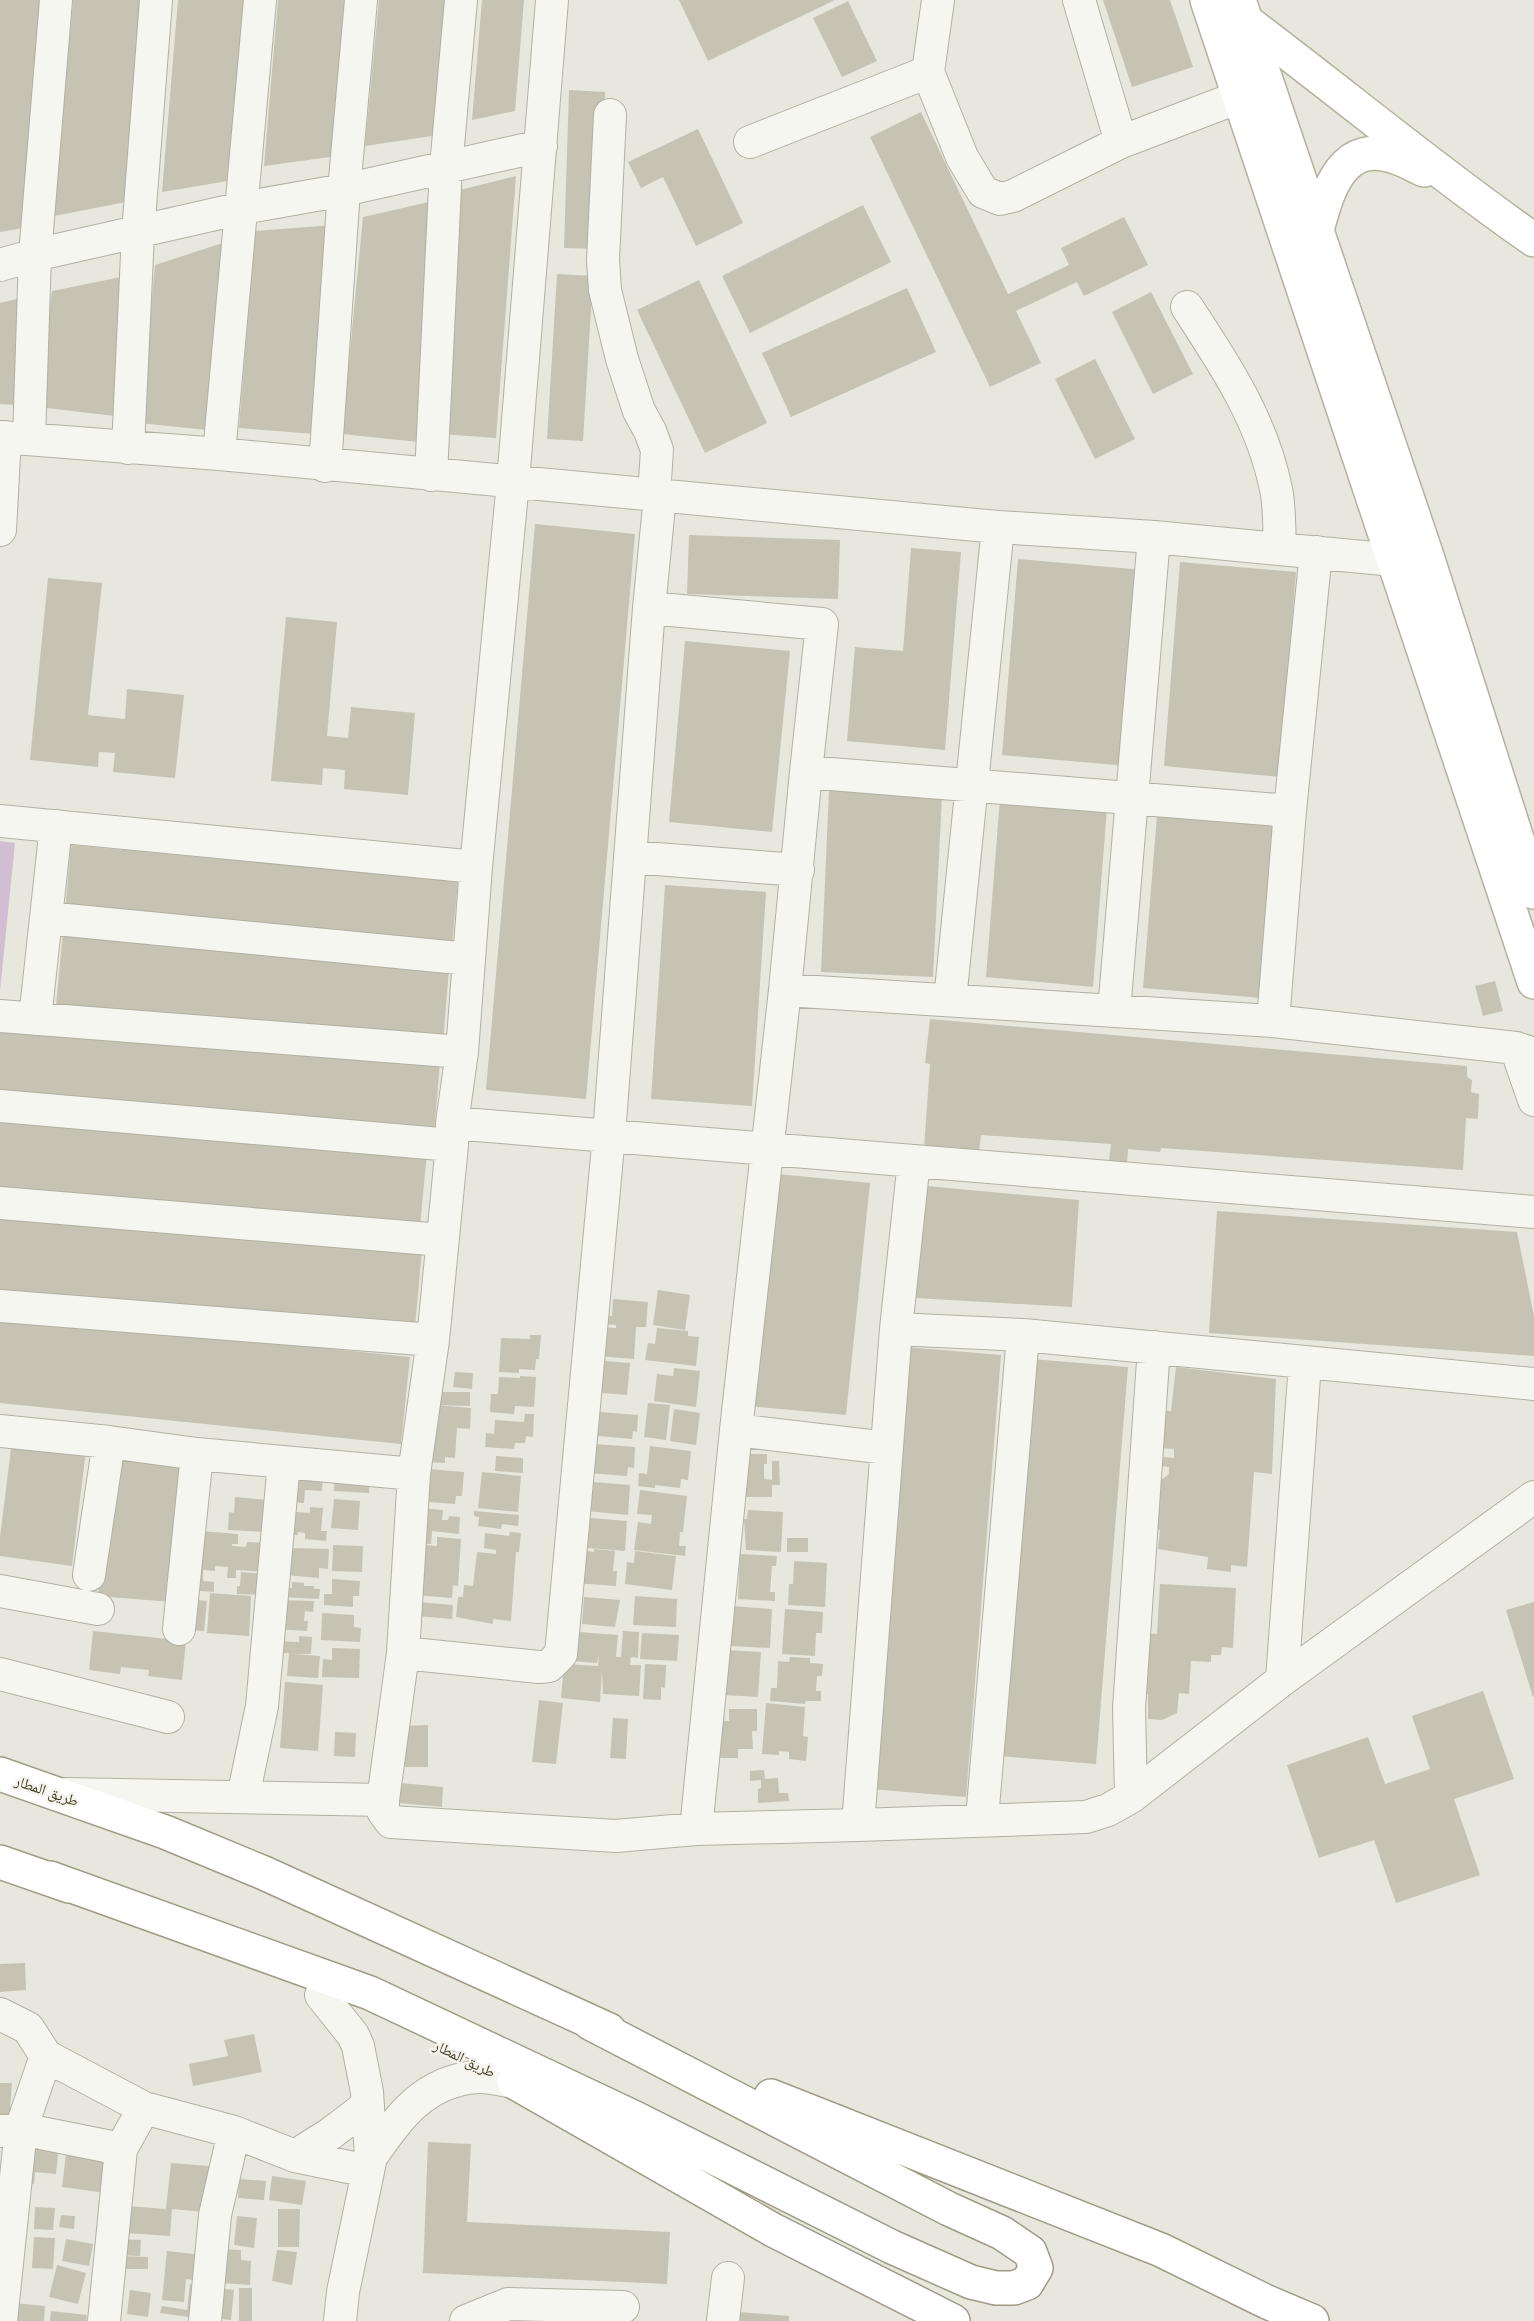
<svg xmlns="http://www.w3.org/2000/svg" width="1534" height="2321" font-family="'Golos Text','Noto Naskh Arabic',sans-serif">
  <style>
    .green { fill: #d2bed3 }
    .building { fill: #c6c3b5 }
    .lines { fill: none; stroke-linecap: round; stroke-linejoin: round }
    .minor-casing { stroke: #b2b0a3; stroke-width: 34 }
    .major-casing { stroke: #b5b19c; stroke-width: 36 }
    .highway-casing { stroke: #a09b84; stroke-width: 36 }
    .minor { stroke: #f6f6f1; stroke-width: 32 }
    .major { stroke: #fff; stroke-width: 33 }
    .highway { stroke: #fff; stroke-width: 33 }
    .labels { text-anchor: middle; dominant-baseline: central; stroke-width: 5; stroke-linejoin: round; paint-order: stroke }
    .street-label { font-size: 15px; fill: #403c26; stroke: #f6f4ed }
  </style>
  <rect width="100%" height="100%" fill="#e8e7de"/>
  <path class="green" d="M0 841 15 843 0 991Z"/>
  <path class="building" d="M0 0H52L35 226 0 232Z
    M73 0H152L136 200 54 216Z
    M178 0H255L240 179 162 192Z
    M278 0H357L345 155 264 166Z
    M379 0H458L445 134 365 146Z
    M482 0H524L515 111 472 120Z
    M679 0H835L708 61Z
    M1103 0H1170L1193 67 1132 87Z
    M848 1 877 61 842 77 813 18Z
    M569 90 605 92 600 249 564 248Z
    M921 112 1008 294 1069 265 1061 248 1124 217 1148 265 1084 296 1077 282 1016 311 1041 363 990 387 870 137Z
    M698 129 743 223 696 246 663 177 641 188 628 162Z
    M516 176 496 438 441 434 460 190Z
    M442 199 418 442 342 434 363 217Z
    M863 205 891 262 750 333 722 276Z
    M334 225 315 434 239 428 255 231Z
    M238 238 216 431 140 423 155 265Z
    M557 274 593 276 583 441 547 439Z
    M131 275 115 416 38 407 52 291Z
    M699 280 767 423 705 453 637 310Z
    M907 288 936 352 791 417 762 353Z
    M1151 292 1193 374 1153 394 1112 312Z
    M25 297 19 405 0 404V303Z
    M1095 359 1135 439 1095 459 1055 379Z
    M535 524 635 534 586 1099 486 1090Z
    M689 535 840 540 838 599 687 594Z
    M911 548 961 552 945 750 847 741 855 647 903 651Z
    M1018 559 1144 570 1128 766 1002 755Z
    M1180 562 1296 572 1280 777 1164 766Z
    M48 578 102 583 88 715 125 719 127 689 184 695 175 778 113 772 115 753 99 752 98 767 30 760Z
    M286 617 337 622 327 736 348 738 351 707 415 713 408 795 344 789 345 770 323 768 322 785 271 781Z
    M685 641 790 651 772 832 669 822Z
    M829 790 942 796 933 977 821 972Z
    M1000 798 1107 808 1093 987 986 977Z
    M1157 815 1275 825 1261 998 1143 988Z
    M71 845 458 881 452 946 65 911Z
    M665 885 766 892 752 1106 651 1099Z
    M63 931 449 969 443 1043 56 1005Z
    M1495 981 1503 1011 1483 1016 1475 986Z
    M930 1019 1467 1066V1077L1472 1080 1471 1092 1479 1094 1478 1119 1466 1118 1463 1170 1161 1148 1160 1152 1128 1149 1127 1165 1109 1162 1111 1144 981 1135 979 1152 924 1148 930 1064 925 1063Z
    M0 1025 440 1062 434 1134 0 1097Z
    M0 1114 427 1152 420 1227 0 1190Z
    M778 1174 870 1183 846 1415 749 1406Z
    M927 1186 1079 1200 1072 1307 916 1298Z
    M1217 1211 1517 1232 1534 1316V1356L1209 1333Z
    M0 1214 422 1250 415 1327 0 1291Z
    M658 1290 690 1295 685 1330 653 1325Z
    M613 1299 648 1302 646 1327H636L634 1359 596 1356 602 1327 616 1328V1325L604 1324 605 1316H612Z
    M0 1315 410 1357 401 1444 0 1403Z
    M657 1328 688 1331V1336L699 1337 696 1366 645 1360 648 1343 655 1344Z
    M530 1335H541L539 1359H536L535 1370 519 1369V1373L499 1372 501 1338 530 1339Z
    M906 1347 1001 1355 966 1797 871 1789Z
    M1032 1359 1128 1367 1096 1764 999 1756Z
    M592 1360 630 1363 627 1395 590 1392Z
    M1176 1367 1276 1379 1272 1474 1254 1472 1247 1567 1231 1565V1572L1207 1569 1208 1557 1158 1549 1160 1530 1153 1528 1157 1483 1169 1474V1467L1150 1465 1151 1456 1174 1458V1449L1160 1448 1165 1411H1171Z
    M674 1368 700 1371 696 1407 654 1401 657 1374 673 1376Z
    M455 1372 473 1373 472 1389 453 1387Z
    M520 1376 536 1377 534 1407 515 1406 514 1414 490 1412 491 1394H498L499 1377 520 1378Z
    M431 1392H470V1406L436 1405 471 1408 470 1429 457 1428 455 1458 445 1457V1463L424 1462Z
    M648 1403 670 1405 666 1440 644 1437Z
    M674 1409 700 1413 696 1445 670 1441Z
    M600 1412 638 1415 637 1432 633 1431 632 1439 598 1436Z
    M525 1414H534L533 1437 526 1436 525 1443H515L514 1449 485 1447 486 1433 494 1434 495 1420 524 1422Z
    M12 1441 86 1450 72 1566 0 1556V1537Z
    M595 1444 635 1447 634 1468 628 1467 627 1476 587 1473Z
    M650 1446 691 1451 688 1480 681 1479 680 1488 655 1485V1488L638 1486 639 1473 647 1474Z
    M110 1448 186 1454 200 1531 238 1534V1544H232V1546L246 1547 247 1542 269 1543 267 1572 236 1570V1578H227L228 1567 215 1566V1571L203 1570V1581L214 1582V1592L175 1589 182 1599 207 1601 204 1631 177 1629 172 1602 98 1596Z
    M744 1454H767V1464H764V1479L772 1480V1461H779L780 1485H772V1497H744Z
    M496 1456 523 1458V1473L495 1471Z
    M335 1468 370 1469 369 1493 334 1491Z
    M428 1469 464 1472 462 1496H456L455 1504 415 1501Z
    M293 1471 323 1473 322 1491 305 1490 304 1503 290 1502Z
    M482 1472 521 1476 518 1512 478 1508Z
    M593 1482 630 1485 628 1515 586 1511 587 1497H592Z
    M640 1490 687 1496 683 1532H680L679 1546H686L685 1556 634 1550 638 1522 651 1524 652 1515 637 1514Z
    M235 1497 267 1500 265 1532 228 1530 229 1512 234 1513Z
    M334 1499 360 1501 358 1530 331 1528Z
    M310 1507 323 1508 321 1531H327L326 1541 305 1539V1533L298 1532V1535L283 1534 285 1511 310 1513Z
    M419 1508 443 1510 442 1520H448L449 1516 460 1517 459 1534 432 1531 431 1544 416 1543Z
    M748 1510 783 1512 781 1552 746 1550 744 1519H747Z
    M474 1511 519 1515 518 1526 502 1524 501 1529 478 1526 479 1517 474 1516Z
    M590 1518 627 1521 625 1551 588 1548Z
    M510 1532 521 1533 519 1552H516L511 1621 493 1619V1624L456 1617 458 1597H463L464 1585 473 1586 477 1552 496 1554V1550L484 1548 485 1533 509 1536Z
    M437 1537 461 1539 458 1586 453 1585 452 1598 414 1595 425 1545 437 1546Z
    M787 1538H808V1552H787Z
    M333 1545 363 1546 362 1572 332 1571Z
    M290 1548 329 1549 328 1569 319 1568V1578L285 1575Z
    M594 1549 615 1551 613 1571H617L616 1586 573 1583 579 1550 594 1552Z
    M635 1551 676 1556 672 1590 625 1584 627 1562 634 1563Z
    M740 1554 777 1556 776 1566H772L770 1592H775V1601L738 1599Z
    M794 1561 827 1563 825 1607 788 1605 789 1584H793Z
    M241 1572 266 1574 259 1595 237 1594V1586H240Z
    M332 1579 360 1581 359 1596H353V1607L324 1605V1594H332Z
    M292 1582 304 1583V1586H314V1589H320L319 1599 281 1597 282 1588H292Z
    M1160 1584 1236 1588 1233 1648 1222 1647 1221 1655H1211V1662L1191 1661 1189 1694 1179 1693 1177 1713 1162 1720 1148 1719V1694L1140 1693 1146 1633 1157 1634Z
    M210 1593 251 1596 249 1636 207 1633Z
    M635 1596 677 1599 676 1627 633 1625Z
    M584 1597 620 1600 615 1627 582 1624Z
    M276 1600 314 1601 313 1612 305 1611 304 1621H308L307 1631 275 1629Z
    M418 1602 453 1605 452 1619 417 1616Z
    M1534 1602V1697H1533L1506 1610Z
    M731 1606 772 1609 770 1648 729 1646Z
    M785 1609 823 1612 822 1633H816L815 1656 782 1654Z
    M322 1613 354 1615V1627L361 1628 360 1642 321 1640Z
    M93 1631 186 1641 182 1680 148 1676 149 1670 121 1667 120 1674 89 1670Z
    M623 1631 639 1632 638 1658 631 1657 630 1665H641L639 1696 603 1694 602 1670 600 1702 561 1698 564 1664 598 1666 599 1655 597 1663 570 1661 571 1650H578L579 1632 618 1635 616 1657H621Z
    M642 1633 679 1635 677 1661 640 1659Z
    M299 1636 312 1637 311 1654H293L320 1656 318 1678 287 1676 289 1653H275V1641L299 1642Z
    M332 1648 360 1649 359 1678 322 1677 323 1659 332 1660Z
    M726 1650 761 1652 758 1697 724 1695Z
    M790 1657 810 1658V1663L823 1664 822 1676H817L816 1691H821V1701H806L805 1704 770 1701 771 1688H777L778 1661 789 1662Z
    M645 1664 666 1665 665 1688 661 1687V1700L643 1699Z
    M285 1682 323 1685 318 1751 280 1748Z
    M1483 1691 1514 1779 1454 1799 1480 1875 1396 1903 1374 1840 1319 1858 1287 1765 1368 1737 1385 1784 1430 1769 1412 1716Z
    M539 1700 563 1703 556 1764 532 1762Z
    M766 1703 805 1707 803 1736 808 1737 806 1761 789 1759V1752L779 1751V1755L762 1754Z
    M729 1709H757V1731H752L753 1749H738V1758H718V1721H729Z
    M613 1718 628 1719 626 1759 610 1758Z
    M428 1725V1767H405V1726Z
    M335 1732 356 1733 355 1757 334 1756Z
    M764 1770 765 1779 778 1778 779 1793H788L789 1801 758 1803V1789L761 1788V1780L750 1781V1771Z
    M401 1783 443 1787 442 1807 399 1803Z
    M25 1963 26 1990 0 1992V1964Z
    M254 2034 262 2072 193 2086 189 2064 228 2056 224 2040Z
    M0 2083H12L9 2122H0Z
    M24 2142 59 2145 56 2174 35 2172 34 2184 20 2182Z
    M428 2142 471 2144 467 2222 670 2232 667 2284 423 2273Z
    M66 2154 110 2160 106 2193 62 2187Z
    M171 2163 209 2166 205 2212 172 2209 170 2236 126 2233 128 2206 166 2209Z
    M272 2176 306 2181 302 2205 269 2200Z
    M239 2179 266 2181 264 2200 238 2198Z
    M35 2207 55 2208 53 2230 34 2229Z
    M278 2209H300L299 2247H278Z
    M61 2215 75 2216 74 2229 59 2227Z
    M237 2216 257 2218 254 2248 234 2245Z
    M34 2237 55 2238 53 2269 32 2268Z
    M66 2239 93 2244 89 2266 62 2261Z
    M120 2239 141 2240 140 2256 119 2255Z
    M223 2249 241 2250V2260L251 2261 250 2285 221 2283Z
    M277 2250 297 2252 292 2285 272 2281Z
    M167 2251 203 2255 200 2281 186 2279 184 2302 162 2300Z
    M117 2256 148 2257V2269H116Z
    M57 2265 86 2273 78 2304 49 2297Z
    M190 2284 200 2286 195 2318 160 2313 162 2306 187 2310Z
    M216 2288 234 2290 231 2320 213 2318Z
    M239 2288H252V2321H239Z
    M130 2290 151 2293 148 2317 127 2314Z
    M14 2303 45 2306 44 2321H12Z
    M51 2311 87 2315 86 2321H50Z
    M739 2312 789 2316V2321H739Z"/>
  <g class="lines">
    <g class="minor-casing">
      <path id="minor" d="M552 0 513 482 476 867 462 1052 452 1123V1145L433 1340 414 1474 403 1653 383 1800V1811L391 1822 616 1836 696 1829 858 1825 896 1329 914 1161
        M938 0 928 72 962 157 983 192 1000 199 1013 196 1121 142 1239 97
        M1079 0 1121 142
        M610 115 603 260 605 290 622 359 639 411 650 431 657 450 654 495
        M750 142 928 72
        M0 265 35 255 242 208 344 190 541 146
        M1187 307C1225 365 1262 420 1276 489 1280 508 1279 529 1280 549
        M0 437 219 454 998 527 1154 537 1394 560
        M29 439 35 255 56 0
        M128 448 138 233 156 0
        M219 454 260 0
        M325 466 344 190 361 0
        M431 475 446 167 461 0
        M0 530 5 437
        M649 608 822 624 806 772 785 990
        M806 772 1290 811
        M0 821 476 867
        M631 857 798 870
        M46 918 469 959
        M950 1000 998 527
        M1114 1011 1154 537
        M0 1016 462 1052
        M35 1019 56 826
        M1273 1021 1290 811 1316 552
        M1516 1048 1534 1100
        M0 1106 452 1145
        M452 1123 1534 1212
        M0 1203 442 1240
        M0 1306 433 1340
        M896 1329 1023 1335 1534 1384
        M736 1430 887 1448
        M0 1431 109 1442 197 1454 414 1474
        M89 1575 109 1442
        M0 1591 98 1609
        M179 1629 197 1454
        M403 1653 539 1667 549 1666 561 1654 609 1135 649 608 660 496
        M0 1674 168 1717
        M1282 1680 1305 1363
        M66 1794 383 1800
        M243 1797 262 1706 284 1462
        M1131 1797 1129 1708 1154 1347
        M982 1819 1023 1335
        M858 1825 1086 1817 1108 1810 1131 1797 1282 1680 1534 1497
        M696 1829 736 1430 785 990 1273 1021 1516 1048 1534 1054
        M321 1995 353 2035 358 2046 367 2092 371 2157 343 2292 340 2321
        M0 2014 28 2028 46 2056 144 2108 234 2132 295 2156 368 2171
        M1 2131 21 2129 121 2149
        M295 2156 330 2134 368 2105
        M371 2157C399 2117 424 2081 477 2077 488 2076 502 2080 513 2082
        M1 2321 21 2129 46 2056
        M104 2321 121 2149 144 2108
        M205 2321 215 2215 234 2132
        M466 2321 508 2304 623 2307
        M723 2321 728 2278"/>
    </g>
    <g class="major-casing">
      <path id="major" d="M1207 0 1534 982
        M1239 0 1427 556 1534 892
        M1246 21C1342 93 1435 171 1534 240
        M1317 230C1328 189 1343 137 1398 158 1407 161 1415 166 1424 170"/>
    </g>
    <g class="highway-casing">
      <path id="highway" d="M0 1774 165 1832 264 1873 609 2030
        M0 1862 69 1886
        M50 1878 370 1993 635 2118 892 2247 971 2282 996 2288H1014L1027 2283 1036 2268 1030 2252 1002 2233 949 2209 590 2023
        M514 2082 773 2230 953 2321
        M771 2096 1161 2250 1267 2302 1312 2321"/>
    </g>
    <use href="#minor" class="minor"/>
    <use href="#major" class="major"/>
    <use href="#highway" class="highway"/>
  </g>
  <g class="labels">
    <g class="street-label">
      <text transform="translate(47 1790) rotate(19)">طريق المطار</text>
      <text transform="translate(465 2058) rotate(26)">طريق المطار</text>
    </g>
  </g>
</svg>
